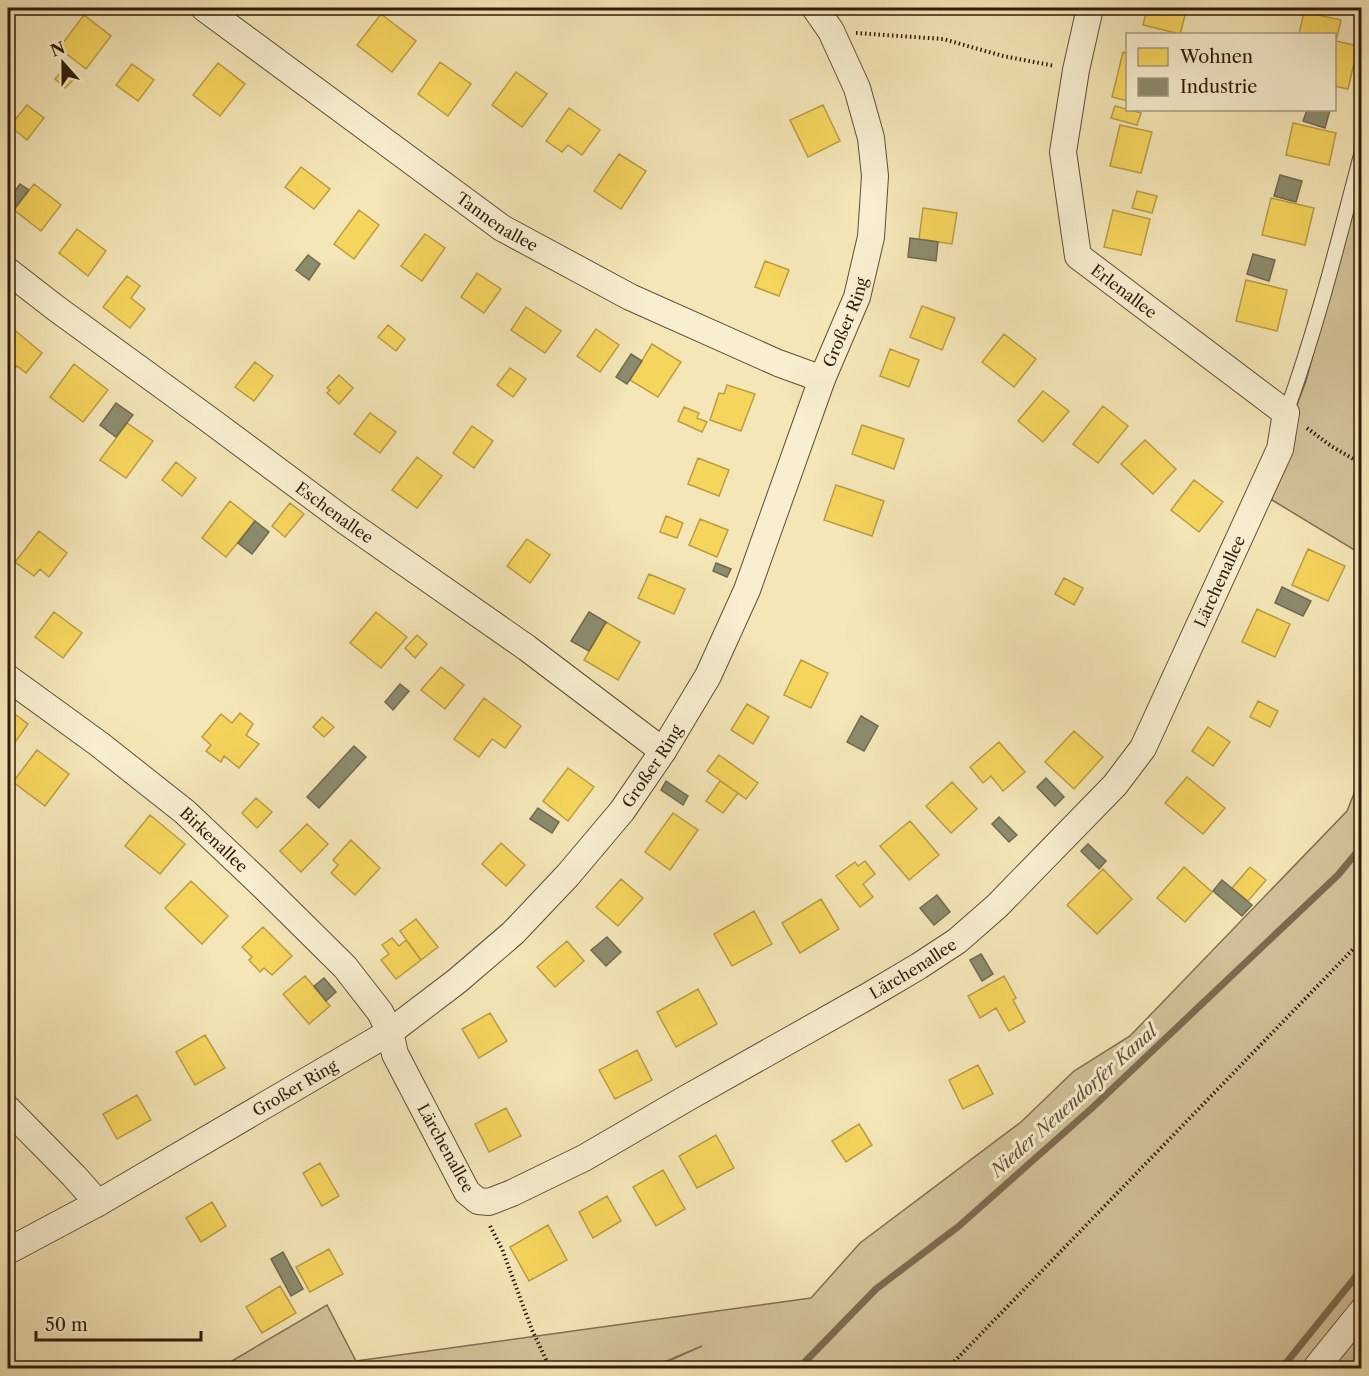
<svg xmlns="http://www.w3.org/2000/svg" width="1369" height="1376" font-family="'Libre Caslon Text',serif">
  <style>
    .green { fill: #d3c39a; stroke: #826f52; stroke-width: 1.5 }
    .homes { fill: #f6d55c; stroke: #bb9d44; stroke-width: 1.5 }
    .industry { fill: #8c8c6e; stroke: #706a50; stroke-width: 1.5 }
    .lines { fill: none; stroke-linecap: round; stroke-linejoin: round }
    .stream { stroke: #7d6b4f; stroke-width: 7 }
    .service-casing { stroke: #614e36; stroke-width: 16 }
    .minor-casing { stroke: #614e36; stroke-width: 28 }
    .path { stroke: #301b0b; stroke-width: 4; stroke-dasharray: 1.5 3; stroke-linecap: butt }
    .service { stroke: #f8efd0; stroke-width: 14 }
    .minor { stroke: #f8efd0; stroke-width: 26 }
    .labels { text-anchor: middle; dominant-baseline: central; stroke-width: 6; stroke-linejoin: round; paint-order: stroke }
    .street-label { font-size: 16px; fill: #301b0b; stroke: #f8efd0 }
    .water-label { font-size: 18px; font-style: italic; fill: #645139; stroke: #f8efd0 }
  </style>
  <rect width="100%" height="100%" fill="#f4e6b7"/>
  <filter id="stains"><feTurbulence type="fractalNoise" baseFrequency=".00333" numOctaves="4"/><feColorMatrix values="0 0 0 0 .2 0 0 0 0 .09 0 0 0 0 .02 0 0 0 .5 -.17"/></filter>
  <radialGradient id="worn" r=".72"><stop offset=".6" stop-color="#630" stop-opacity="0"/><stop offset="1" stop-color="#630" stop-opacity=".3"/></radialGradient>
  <path class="green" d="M1361 173V554L1272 500 1280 449 1306 381Z
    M1361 776V1368H653L702 1346 650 1368H220L327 1305 356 1361 811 1298 860 1243 1021 1122 1074 1071 1130 1036 1347 811Z"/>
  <path class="homes" d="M1147 8H1187L1180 34 1143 25Z
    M1304 12 1341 20 1336 41 1358 46 1348 89 1334 86V34H1299Z
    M381 14 416 41 392 72 357 45Z
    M84 15 111 36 86 69 59 48Z
    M1123 52 1128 54V101L1112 97Z
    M440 62 471 84 448 116 418 94Z
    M218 63 245 84 220 116 193 95Z
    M132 64 154 80 138 101 116 85Z
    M62 71 73 80 65 88 55 79Z
    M516 72 547 94 522 127 492 105Z
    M27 105 44 118 27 140 10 126Z
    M823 105 840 141 808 157 790 120Z
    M1115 106 1141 113 1137 125 1111 118Z
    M569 108 600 130 582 155 568 145 562 152 546 141Z
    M1293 123 1336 133 1329 165 1286 155Z
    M1120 125 1152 132 1141 173 1110 166Z
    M619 154 646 171 621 209 594 191Z
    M301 167 330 189 314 209 285 187Z
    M34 184 61 205 41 231 14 210Z
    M1137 191 1157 196 1152 213 1132 208Z
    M1271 198 1314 208 1305 245 1262 235Z
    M923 208 957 213 952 244 919 239Z
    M359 210 379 225 354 259 334 244Z
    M1113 210 1150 219 1141 255 1104 247Z
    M77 229 106 251 88 276 59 253Z
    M425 234 445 248 422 281 401 266Z
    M765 261 789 270 779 296 755 287Z
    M477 273 501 289 484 313 461 297Z
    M127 276 140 286 131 298 145 309 130 328 103 307Z
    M1246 280 1287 290 1277 331 1236 321Z
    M922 306 955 318 942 350 910 337Z
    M526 307 561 331 545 353 511 330Z
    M388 325 405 339 396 351 378 337Z
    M11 327 42 353 26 373 17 366 11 373 8 370V331Z
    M596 329 619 345 600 372 577 356Z
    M1004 334 1036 359 1014 387 982 362Z
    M652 344 681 362 658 397 630 380Z
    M890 349 919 360 909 387 880 376Z
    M255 362 273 376 254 401 235 387Z
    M74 364 108 390 83 422 50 397Z
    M510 368 526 379 513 397 497 385Z
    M339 375 353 388 339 404 327 393 330 390 327 388Z
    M727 385 755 394 741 431 710 420 719 393 724 394Z
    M1043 391 1069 411 1043 442 1018 421Z
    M1103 406 1128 426 1098 463 1073 444Z
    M684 407 699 413 697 418 707 422 702 432 678 421Z
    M370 413 396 432 380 453 354 434Z
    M127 423 153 441 126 478 100 460Z
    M862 425 904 439 894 469 852 454Z
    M472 426 493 441 474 468 453 453Z
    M1145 440 1176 469 1153 494 1121 464Z
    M417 457 442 476 417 508 392 490Z
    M698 458 729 470 719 496 688 484Z
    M176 462 196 478 182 496 162 480Z
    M1194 480 1223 502 1199 532 1171 510Z
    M836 485 884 501 872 536 824 520Z
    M230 501 255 521 226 557 202 538Z
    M290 503 304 514 285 537 272 526Z
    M666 516 683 523 677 538 660 532Z
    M700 519 728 530 717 557 689 545Z
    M39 531 67 553 49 577 40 569 34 576 15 562Z
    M527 539 550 555 530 583 507 566Z
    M1308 549 1345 566 1328 601 1292 585Z
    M649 574 685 589 674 614 638 598Z
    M1064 578 1083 588 1074 605 1055 594Z
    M1257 609 1290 624 1275 657 1242 642Z
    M54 612 82 633 63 658 35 637Z
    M376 612 407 637 381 668 350 643Z
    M606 622 640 642 618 680 584 660Z
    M417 635 427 644 415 658 405 648Z
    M801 660 828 673 811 708 784 695Z
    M441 667 464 685 445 709 421 690Z
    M484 698 521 726 505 748 492 739 479 757 454 739Z
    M1258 701 1278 711 1270 727 1250 717Z
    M747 704 769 717 753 744 731 730Z
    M8 709 28 724 11 748 8 746Z
    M240 713 253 724 246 735 259 744 239 768 224 756 221 762 206 751 211 745 202 737 221 714 232 723Z
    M322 717 334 727 324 737 313 727Z
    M1208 727 1230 742 1213 766 1192 751Z
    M1074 731 1103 757 1074 789 1045 762Z
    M999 742 1025 772 1003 791 991 776 983 783 970 767Z
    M37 750 69 774 45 806 13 782Z
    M719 755 758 783 746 799 707 771Z
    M568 768 594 787 568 821 543 801Z
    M1187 777 1225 808 1203 834 1165 803Z
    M720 781 738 793 723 813 706 801Z
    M952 782 977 809 951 833 926 806Z
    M256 798 272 812 257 828 242 813Z
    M673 813 698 830 670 870 645 852Z
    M150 815 185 844 160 874 125 846Z
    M910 821 939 855 909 880 880 846Z
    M307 824 328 844 301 872 280 851Z
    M351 840 380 868 355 895 331 873 338 865 333 860Z
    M501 843 525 865 506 886 482 864Z
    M865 861 875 874 863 884 873 897 860 907 836 876 855 862 858 866Z
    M1184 867 1212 892 1185 922 1157 898Z
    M1250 867 1266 880 1248 901 1232 888Z
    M1103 869 1132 899 1097 934 1067 905Z
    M621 879 643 898 618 926 596 907Z
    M191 881 228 916 202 944 165 908Z
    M821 899 839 929 800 953 782 923Z
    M754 911 772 944 732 966 714 934Z
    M416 919 438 947 421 960 400 931Z
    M263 927 292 956 272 975 264 968 260 972 249 960 252 957 242 947Z
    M392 938 399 946 406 940 421 960 396 979 381 960 389 954 382 945Z
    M567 941 584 961 555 987 537 967Z
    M305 976 330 1006 309 1024 283 994Z
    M1004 976 1016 998 1013 1000 1025 1022 1009 1031 996 1008 980 1018 968 996Z
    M698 989 717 1024 676 1047 657 1012Z
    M490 1013 507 1041 479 1058 462 1029Z
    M205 1035 225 1068 195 1085 176 1052Z
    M637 1050 652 1080 615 1099 599 1070Z
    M978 1065 993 1094 963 1109 949 1080Z
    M137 1095 151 1120 117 1139 103 1114Z
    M506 1108 521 1136 489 1152 475 1124Z
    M859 1124 872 1145 846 1162 832 1141Z
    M716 1135 734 1168 697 1188 679 1156Z
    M320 1163 339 1196 322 1206 303 1173Z
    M663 1170 685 1209 656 1226 633 1187Z
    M607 1196 621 1221 593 1238 579 1212Z
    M212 1202 226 1226 201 1242 186 1218Z
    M548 1225 567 1260 529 1281 510 1247Z
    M329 1249 343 1274 310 1292 296 1267Z
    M280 1286 296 1313 262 1333 246 1307Z"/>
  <path class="industry" d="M1307 110H1330L1325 128 1303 121Z
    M1280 175 1302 181 1296 202 1274 196Z
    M20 184 29 190 15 208 8 202V200Z
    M910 238 938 242 936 261 908 257Z
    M1253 254 1275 260 1269 281 1247 274Z
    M308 255 320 264 309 280 296 270Z
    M631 354 642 361 627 384 616 377Z
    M116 403 133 415 116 437 100 425Z
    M255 521 269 532 252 554 238 543Z
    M716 563 731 569 727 577 713 571Z
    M1282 587 1311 601 1303 616 1275 603Z
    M589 612 606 622 589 651 571 641Z
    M400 684 409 691 393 710 385 702Z
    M861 716 878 726 864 751 847 742Z
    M354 746 366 757 319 808 307 797Z
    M1046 778 1064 797 1055 806 1037 787Z
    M666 781 688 796 683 805 661 790Z
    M538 808 559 822 552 833 530 819Z
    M999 817 1017 835 1009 842 992 824Z
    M1088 844 1106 861 1099 869 1081 851Z
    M1222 880 1252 905 1242 916 1213 891Z
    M937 895 950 912 934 925 920 908Z
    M607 937 621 952 606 966 591 950Z
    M981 954 993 974 982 981 970 960Z
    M324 978 336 992 326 1001 314 986Z
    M283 1252 303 1289 291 1296 271 1259Z"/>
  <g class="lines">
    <path class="stream" d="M799 1368 876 1289 959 1226 1092 1108 1338 875 1362 846
      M1282 1368 1362 1269"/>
    <g class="service-casing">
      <path id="service" d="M1286 413C1317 327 1339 239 1362 151"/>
    </g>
    <g class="minor-casing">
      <g id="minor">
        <path id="s1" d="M204 8 502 228 630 297 778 363 822 379"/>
        <path id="s2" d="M8 271 57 309 211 421 344 520 527 648 663 751"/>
        <path id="s3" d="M8 678 99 744 185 812 260 883 345 967 380 1012 390 1032 395 1054 467 1192 478 1201 489 1202 512 1193 584 1158 687 1098 870 995 919 966 957 941 997 906 1115 785 1143 748 1280 449 1286 413 1078 256 1063 152 1076 70 1090 8"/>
        <path d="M8 1109 74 1176 98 1203"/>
        <path id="s4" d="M8 1251 98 1203 390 1032 457 981 513 933 568 875 622 811 663 751 708 676 747 590 822 379 857 297 871 237 875 176 871 138 857 88 831 31 815 8"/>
        <path d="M1316 1368 1362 1311"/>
      </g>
    </g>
    <path class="path" d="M856 33 943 39 1003 56 1055 66
      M1307 428 1331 446 1362 464
      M490 1226 502 1249 532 1330 550 1368
      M948 1368 1362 940"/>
    <use href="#service" class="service"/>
    <use href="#minor" class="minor"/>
  </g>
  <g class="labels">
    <g class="street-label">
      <text stroke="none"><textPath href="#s1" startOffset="363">Tannenallee</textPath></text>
      <text transform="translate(1124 291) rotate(37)">Erlenallee</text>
      <text stroke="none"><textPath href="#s4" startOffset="1302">Großer Ring</textPath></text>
      <text stroke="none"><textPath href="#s2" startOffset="406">Eschenallee</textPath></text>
      <text stroke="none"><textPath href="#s3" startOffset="1716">Lärchenallee</textPath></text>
      <text stroke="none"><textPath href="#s4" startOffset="816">Großer Ring</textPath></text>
      <text stroke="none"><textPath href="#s3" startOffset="262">Birkenallee</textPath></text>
      <text stroke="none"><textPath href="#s3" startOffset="1212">Lärchenallee</textPath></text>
      <text stroke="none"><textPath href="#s4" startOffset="330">Großer Ring</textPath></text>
      <text transform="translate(446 1148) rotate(61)">Lärchenallee</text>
    </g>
    <g class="water-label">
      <text transform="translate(1074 1101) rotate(-42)">Nieder Neuendorfer Kanal</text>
    </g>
  </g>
  <rect width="1369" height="1376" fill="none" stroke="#f4e6b7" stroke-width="30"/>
  <rect x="9" y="9" width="1351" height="1358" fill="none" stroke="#301b0b" stroke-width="3"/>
  <rect x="15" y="15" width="1339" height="1346" fill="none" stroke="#301b0b" stroke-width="1.5"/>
  <rect x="1126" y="33" width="210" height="78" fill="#f8efd0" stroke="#a89a81" stroke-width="1.5"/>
  <rect x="1138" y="48" width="30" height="18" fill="#f6d55c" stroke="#a89a81" stroke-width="1.5"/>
  <text x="1180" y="63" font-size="18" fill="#301b0b">Wohnen</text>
  <rect x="1138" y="78" width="30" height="18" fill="#8c8c6e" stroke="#a89a81" stroke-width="1.5"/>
  <text x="1180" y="93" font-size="18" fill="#301b0b">Industrie</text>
  <g transform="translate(63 63) rotate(339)" stroke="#f8efd0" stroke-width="4.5" paint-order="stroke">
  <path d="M0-4.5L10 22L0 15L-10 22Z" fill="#301b0b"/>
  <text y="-9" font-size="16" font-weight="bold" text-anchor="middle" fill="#301b0b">N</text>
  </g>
  <path d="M36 1331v9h165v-9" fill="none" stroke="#301b0b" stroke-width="3"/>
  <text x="45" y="1331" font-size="18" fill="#301b0b" stroke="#f8efd0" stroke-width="4.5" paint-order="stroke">50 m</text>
  <rect width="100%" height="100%" filter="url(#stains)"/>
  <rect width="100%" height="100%" fill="url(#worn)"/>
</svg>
